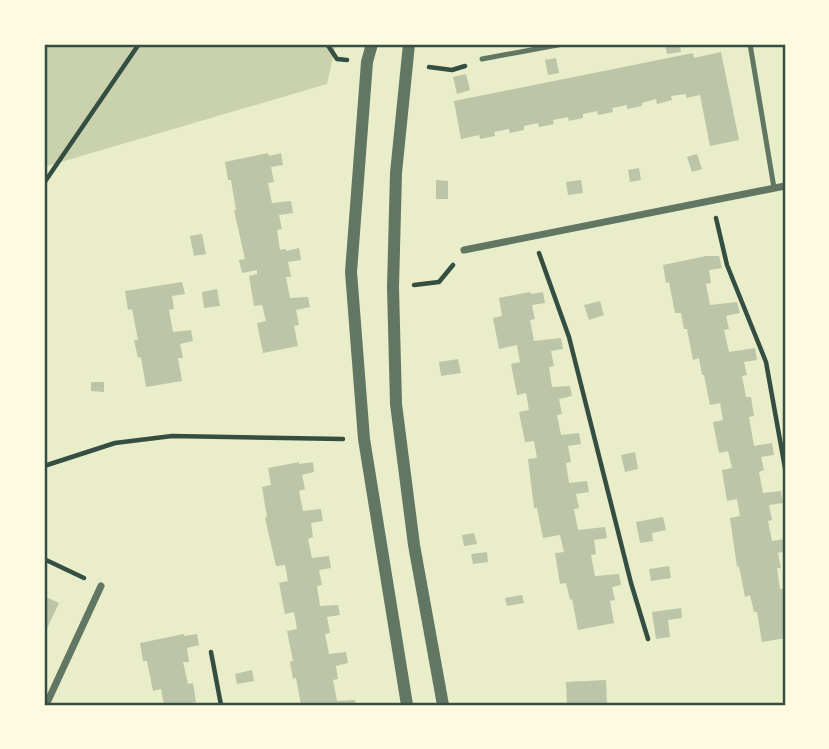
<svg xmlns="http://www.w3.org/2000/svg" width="829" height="749" font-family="'DejaVu Sans',sans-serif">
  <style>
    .green { fill: #cad2ad }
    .building { fill: #bcc5a7 }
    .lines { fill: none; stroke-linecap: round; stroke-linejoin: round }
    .path { stroke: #344e41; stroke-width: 4.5 }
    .service { stroke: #617663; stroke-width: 5 }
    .minor { stroke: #617663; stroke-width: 7 }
    .tertiary { stroke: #617663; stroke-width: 12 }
    .neatline { fill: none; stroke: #344e41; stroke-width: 2.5 }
  </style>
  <rect width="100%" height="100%" fill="#e9edc9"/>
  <path class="green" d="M44 44H336L327 84 44 167Z"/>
  <path class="building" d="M665 44H680L681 52 667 54Z
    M721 52 739 140 710 146 700 95 686 98V94L671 96 672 100 657 104 656 99 642 103V106L627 109V105L612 108 613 112 598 115 597 111 583 114V118L569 121 568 117 553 120 554 124 539 127 538 123 524 126V130L510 133 509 129 494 132 495 136 480 139 479 135 461 139 454 101 693 53 694 58Z
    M556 58 559 73 548 75 545 60Z
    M466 74 470 90 457 94 453 77Z
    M268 153 269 156 281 153 283 165 271 167 274 182 268 183 272 203 291 201 293 213 279 215 282 229 277 230 280 250 286 249V251L299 248 301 260 288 262 291 277H286L290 298 308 297 310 307 296 310 299 325 294 326 298 346 263 353 257 323 266 321 262 305 254 306 249 276 257 274V270L242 273 239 260 245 259 234 210H236L231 180H228L225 162Z
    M697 154 702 169 692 172 687 157Z
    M639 168 641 180 630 182 628 170Z
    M436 180 448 181V199H436Z
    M581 180 583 193 568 195 566 182Z
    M202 234 206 254 194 256 190 236Z
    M706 256H719L722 268 709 270 711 283 706 284 710 305 737 302 740 313 726 316 729 329 724 330 729 352 755 348 757 360 744 362 747 375 742 376 746 397H751L754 416 749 417 754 446 772 443 774 455 761 457 764 470 759 472 763 493 781 491 783 503 769 505 772 520 768 521 772 541 785 539V551L778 553 781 568H777L780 589 785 588V638L762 642 757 612H754L750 595 745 597 739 566 737 567 730 518 740 516 737 499 727 501 722 470 732 468 728 451 719 453 713 422 723 420 720 403 710 405 704 375H702L699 358 693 360 687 329H684L681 313H675L669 282 666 283 663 265Z
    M182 282 185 294 172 296 174 309 169 310 173 332 191 330 193 341 180 344 183 358H178L182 381 146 387 141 357 138 358 134 340H138L132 309 128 310 125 291Z
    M217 289 220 306 204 308 202 292Z
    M530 292 531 294 543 292 545 303 532 305 535 319 530 320 534 341 561 338 563 349 551 351 554 366 549 367 552 387 570 386 572 396 559 399 562 414 557 415 561 435 579 433 581 444 568 446 571 462 566 463 569 483 587 481 589 492 576 494 579 508 574 509 578 530 605 527 607 538 594 540 596 554 591 555 595 576 619 574 621 585 612 587 615 600 610 601 614 623 578 630 572 599 570 600 566 583 560 584 555 553 564 552 560 535 543 538 537 508H534L528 459 537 458 534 441 525 442 519 412 529 410 526 393 517 395 511 364 520 362 517 345 499 349 493 318 502 316 499 298Z
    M600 301 604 315 589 320 584 305Z
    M458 359 461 373 441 376 439 362Z
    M91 382H104V392L91 391Z
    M635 452 638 469 625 472 621 455Z
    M299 462V464L313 462 314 472 302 475 305 489 299 491 303 511 321 509 323 521 311 523 313 537 308 539 312 558 329 556 331 568 319 570 322 585 317 586 320 606 338 605 340 615 327 617 330 633 325 634 329 654 346 652 348 663 336 666 338 679 333 680 337 701 355 700 356 705H301L296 678 293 679 290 662 293 661 287 631 297 629 294 612 285 614 279 583 288 581 285 565 276 566 265 518 267 517 262 487 271 485 268 468Z
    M663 517 666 530 652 533 653 541 640 543 636 522Z
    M474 533 477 544 464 546 462 535Z
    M487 552 488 562 473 564 471 554Z
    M669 566 671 578 651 581 649 569Z
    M522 595 524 603 507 606 505 598Z
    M46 597 59 603 44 635V602Z
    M681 608 682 618 668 620 670 637 656 639 652 612Z
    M184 634V636L197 634 199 645 187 648 189 662H183L188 684 193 683 196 702 191 703V705H164L161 689 153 691 147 661H143L140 643Z
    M252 670 254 681 237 684 235 674Z
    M606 680 607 705H567L566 682Z"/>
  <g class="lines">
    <path class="path" d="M327 44 337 59 347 60
      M429 67 452 70 465 66
      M44 183 139 44
      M716 218 727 265 766 362 785 468
      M539 253 569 337 631 583 648 639
      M414 285 439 282 453 265
      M44 466 115 443 172 436 343 439
      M44 559 84 578
      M211 652 221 705"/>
    <path class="service" d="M750 44 774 188
      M482 59 563 44"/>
    <path class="minor" d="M464 250 785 186
      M46 705 101 586"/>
    <path class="tertiary" d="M372 44 367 62 351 272 364 439 407 705
      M409 44 396 173 393 287 396 404 414 545 443 705"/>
  </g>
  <rect width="829" height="749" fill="none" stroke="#fefae0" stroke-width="91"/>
  <rect x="46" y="46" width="738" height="658" class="neatline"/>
</svg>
